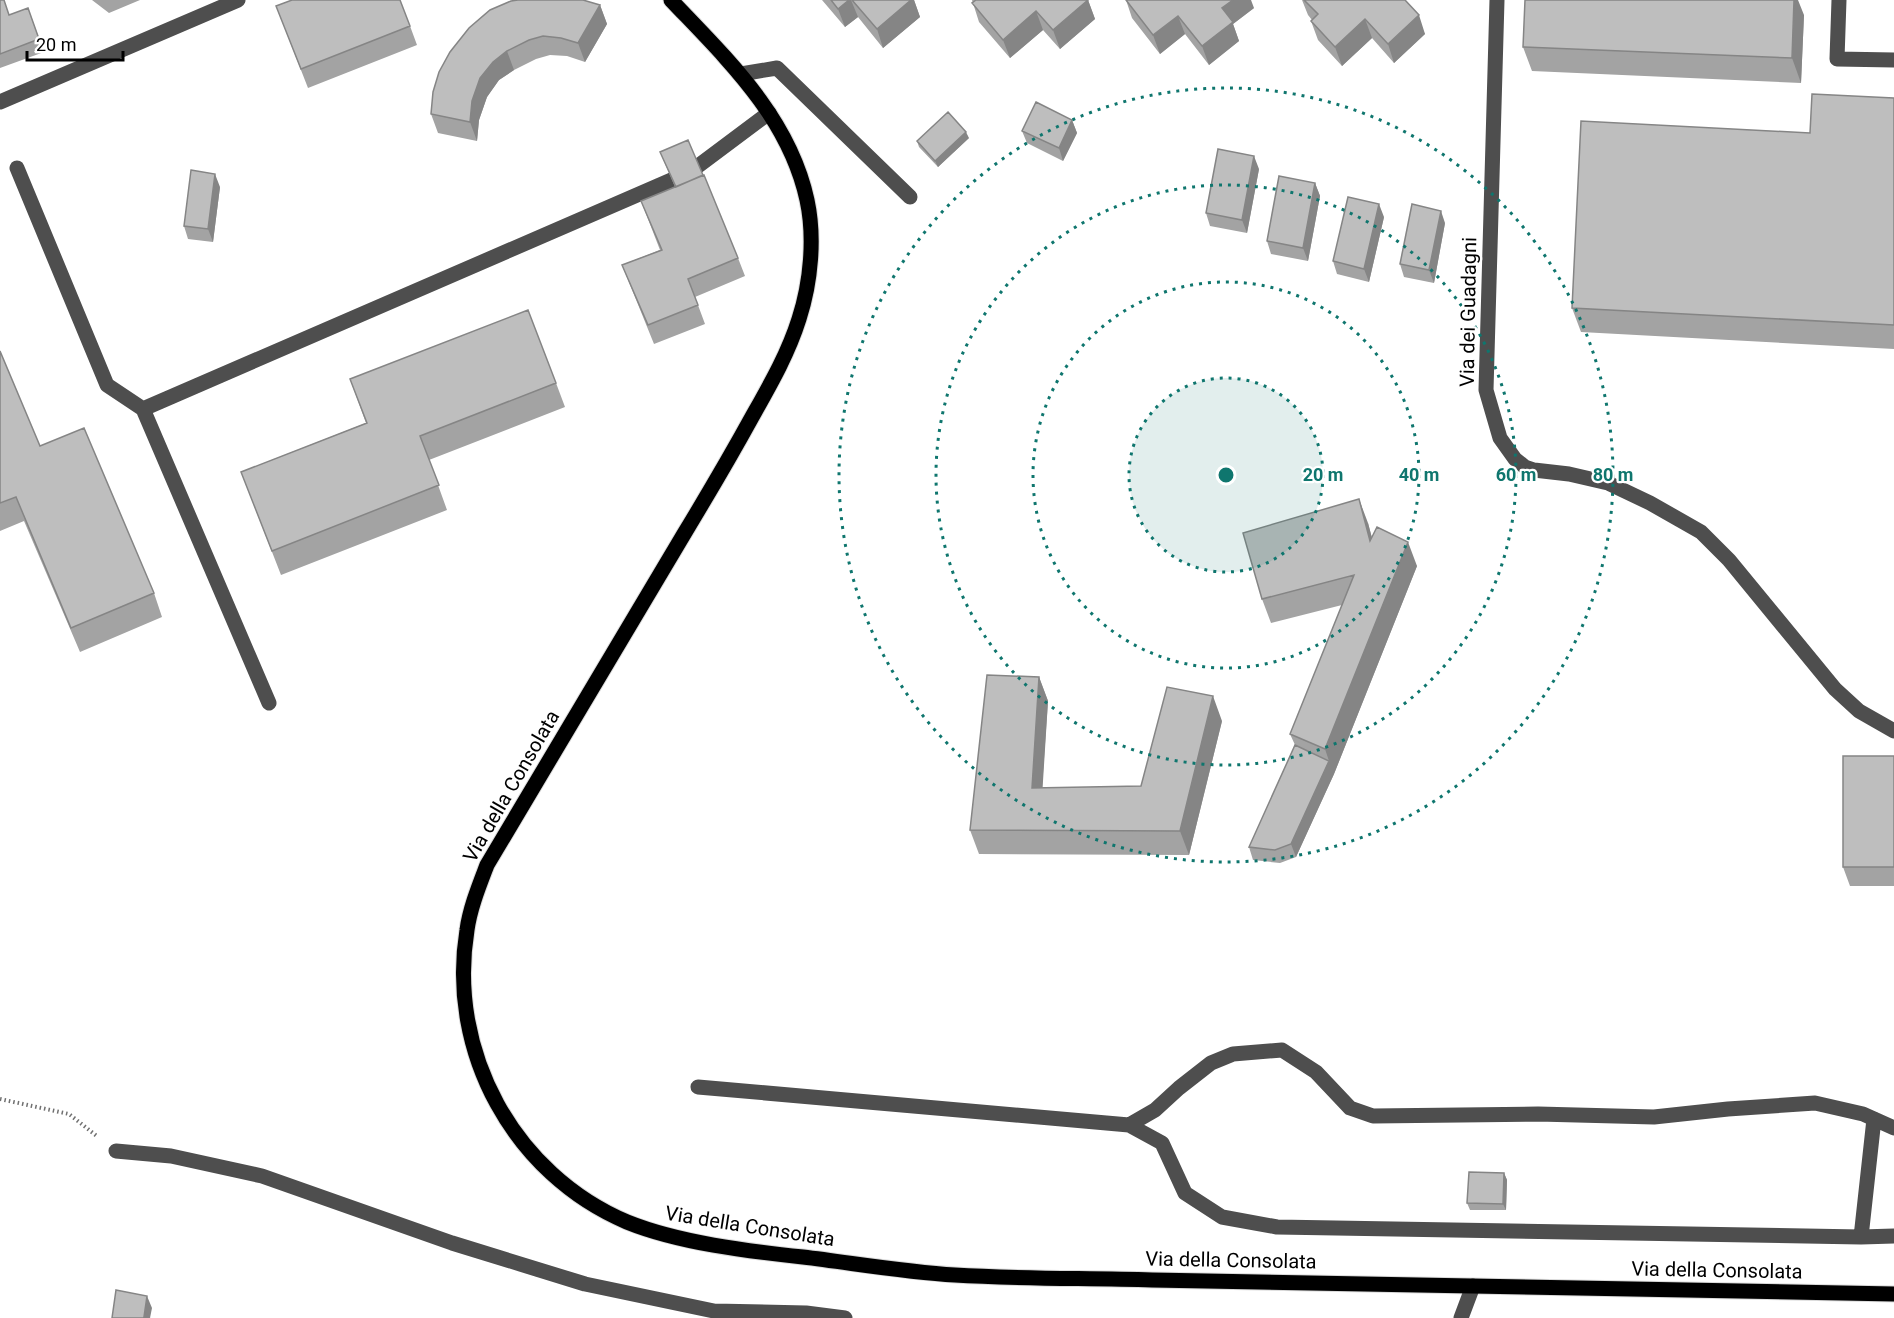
<svg xmlns="http://www.w3.org/2000/svg" width="1894" height="1318" font-family="Roboto,sans-serif">
  <style>
    .lines { fill: none; stroke-linecap: round; stroke-linejoin: round }
    .major-casing { stroke: #dbdbdb; stroke-width: 17 }
    .path { stroke: #707070; stroke-width: 4; stroke-dasharray: 1.5 3; stroke-linecap: butt }
    .minor { stroke: #4e4e4e; stroke-width: 15 }
    .major { stroke: #000; stroke-width: 15 }
    .wall { fill: #a3a3a3 }
    .shaded-wall { fill: #858585 }
    .building { fill: #bebebe; stroke: #858585; stroke-width: 1.5 }
    .ring { fill: none; stroke: #0f766e; stroke-width: 3; stroke-dasharray: 3 6 }
    .labels { text-anchor: middle; dominant-baseline: central; stroke-width: 4.5; stroke-linejoin: round; paint-order: stroke }
    .street-label { font-size: 20px; fill: #000; stroke: #fff }
    .centre { fill: #0f766e; stroke: #fff; stroke-width: 3 }
    .ring-label { font-size: 18px; text-anchor: middle; font-weight: bold; fill: #0f766e; stroke: #fff; stroke-width: 4.5; stroke-linejoin: round; paint-order: stroke }
  </style>
  <rect width="100%" height="100%" fill="#fff"/>
  <g class="lines">
    <g class="major-casing">
      <path id="major" d="M671 0C727 59 789 117 807 200 815 237 811 282 799 319 788 354 770 385 752 417 730 457 707 496 684 534 618 645 552 755 487 865 479 886 470 908 467 930 447 1052 514 1174 627 1222 679 1243 747 1251 803 1257 853 1263 904 1272 955 1275 1020 1279 1086 1278 1152 1280 1399 1285 1646 1289 1894 1294"/>
    </g>
    <path class="path" d="M0 1099 69 1114 98 1137"/>
    <path class="minor" d="M1497 0 1486 390 1500 438 1515 459 1525 467 1534 470 1569 474 1608 483 1650 503 1701 532 1729 560 1835 689 1859 711 1894 731
      M1839 0 1837 59 1894 60
      M741 74 777 68 910 197
      M0 102 238 0
      M17 168 107 385 143 409
      M269 703 143 409 690 172 769 113
      M698 1087 1129 1125
      M1894 1128 1863 1114 1815 1103 1728 1109 1654 1117 1538 1114 1373 1116 1350 1108 1316 1072 1282 1050 1233 1054 1211 1063 1179 1088 1155 1110 1129 1125 1162 1143 1185 1193 1222 1217 1277 1227 1861 1237 1894 1236
      M116 1151 171 1156 262 1176 452 1243 585 1284 714 1311 806 1313 845 1318
      M1861 1237 1874 1119
      M1461 1318 1473 1286"/>
    <use href="#major" class="major"/>
  </g>
  <path class="wall" d="M0 0 9 15 28 8 44 52 0 68Z
    M92 0H140L109 13Z
    M822 0H914L920 17 883 48 858 17 845 27Z
    M972 0H1088L1095 19 1060 49 1043 30 1010 58 979 22Z
    M1126 0 1254 8 1233 24 1239 41 1209 65 1185 34 1160 54 1132 18Z
    M1302 0H1405L1425 34 1394 63 1372 38 1342 66 1318 40 1311 21 1312 20 1308 15Z
    M600 5 607 24 585 62 567 56 550 55 536 59 514 70 499 80 487 97 479 120 477 141 438 133 431 114 490 10Z
    M276 6 410 26 417 45 308 88Z
    M1804 15 1801 83 1532 71 1523 47Z
    M1894 98V349L1581 332 1572 308 1810 133Z
    M1072 120 1077 133 1063 161 1027 143 1022 131Z
    M969 138 938 167 919 147 917 141Z
    M660 152 738 258 745 276 695 297 705 324 654 344 622 265 660 250 641 201 675 187Z
    M1259 169 1247 233 1210 226 1206 213Z
    M1315 183 1320 196 1308 261 1271 254 1267 241Z
    M220 187 213 242 188 239 184 226Z
    M1384 217 1369 282 1337 274 1333 261Z
    M1445 223 1434 283 1404 277 1400 264Z
    M0 351 40 446 154 593 162 617 80 652 24 521 0 531Z
    M350 379 556 383 565 407 429 460 447 510 281 575 241 472 366 423Z
    M1368 523 1372 538 1417 566 1334 774 1296 857 1280 863 1253 860 1249 847 1295 745 1290 734 1342 605 1271 623 1262 599Z
    M1039 677 1048 701 1042 788 1141 786 1222 721 1189 855 979 854 970 830Z
    M1894 756V886H1850L1843 867Z
    M1504 1173 1507 1180 1506 1210H1470L1467 1203Z"/>
  <path class="shaded-wall" d="M849 0H851L858 17 845 27 838 9Z
    M907 0H914L920 17 883 48 877 29Z
    M1088 0 1095 19 1060 49 1053 30Z
    M1233 0H1251L1254 8 1233 24 1239 41 1209 65 1202 46 1222 8Z
    M1794 0H1798L1804 15 1801 83 1792 58Z
    M600 5 607 24 585 62 578 43Z
    M1036 11 1043 30 1010 58 1003 40Z
    M1419 15 1425 34 1394 63 1388 44Z
    M1178 16 1185 34 1160 54 1153 35Z
    M1365 19 1372 38 1342 66 1335 47Z
    M507 51 514 70 499 80 487 97 479 120 477 141 470 122 472 101 480 78 493 62Z
    M1072 120 1077 133 1063 161 1059 148Z
    M966 132 969 138 938 167 935 161Z
    M1254 156 1259 169 1247 233 1242 220Z
    M215 174 220 187 213 242 208 229Z
    M1315 183 1320 196 1308 261 1303 248Z
    M1379 204 1384 217 1369 282 1364 269Z
    M1441 211 1445 223 1434 283 1429 270Z
    M1359 499 1368 523 1379 565 1370 541Z
    M1408 542 1417 566 1334 774 1296 857 1291 844 1329 761 1325 749Z
    M1039 677 1048 701 1041 813 1032 788Z
    M1213 696 1222 721 1189 855 1180 831Z
    M1504 1173 1507 1180 1506 1210 1503 1204Z
    M147 1296 152 1308 150 1318 144 1317Z"/>
  <path class="building" d="M0 0H4L9 15 28 8 39 39 0 54Z
    M292 0H400L410 26 301 69 276 6Z
    M518 0H583L600 5 578 43 561 38 543 36 529 40 507 51 493 62 480 78 472 101 470 122 431 114 433 92 439 72 450 52 469 28 490 10 511 1Z
    M831 0H849L838 9Z
    M852 0H911L877 29Z
    M976 0H1088L1053 30 1036 11 1003 40 972 3Z
    M1126 0H1233L1222 8 1233 22 1202 46 1178 16 1153 35Z
    M1304 0H1405L1419 15 1388 44 1365 19 1335 47 1311 21 1318 14Z
    M1525 0H1794L1792 58 1523 47Z
    M1812 94 1894 98V325L1572 308 1581 121 1810 133Z
    M1036 102 1072 120 1059 148 1022 131Z
    M948 112 966 132 935 161 917 141Z
    M688 140 703 175 676 187 660 152Z
    M1218 149 1254 156 1242 220 1206 213Z
    M191 170 215 174 208 229 184 226Z
    M704 175 738 258 688 279 698 305 648 325 622 265 662 250 641 201Z
    M1279 176 1315 183 1303 248 1267 241Z
    M1348 197 1379 204 1364 269 1333 261Z
    M1412 204 1441 211 1429 270 1400 264Z
    M528 310 556 383 420 436 439 485 272 551 241 472 367 423 350 379Z
    M0 351 40 446 84 428 154 593 71 628 16 497 0 503Z
    M1359 499 1370 541 1377 527 1408 542 1325 749 1290 734 1354 575 1262 599 1243 533Z
    M987 675 1039 677 1032 788 1141 786 1167 687 1213 696 1180 831 970 830Z
    M1295 745 1329 761 1291 844 1275 850 1249 847Z
    M1843 756H1894V867H1843Z
    M1469 1172 1504 1173 1503 1204 1467 1203Z
    M116 1290 147 1296 144 1317 150 1318H112Z"/>
  <circle cx="1226" cy="475" r="97" fill="#0f766e" fill-opacity=".12"/>
  <g class="ring">
    <circle cx="1226" cy="475" r="97"/>
    <circle cx="1226" cy="475" r="193"/>
    <circle cx="1226" cy="475" r="290"/>
    <circle cx="1226" cy="475" r="387"/>
  </g>
  <g class="labels">
    <g class="street-label">
      <text transform="translate(1468 312) rotate(-89)">Via dei Guadagni</text>
      <text transform="translate(511 786) rotate(-60)">Via della Consolata</text>
      <text transform="translate(750 1226) rotate(9)">Via della Consolata</text>
      <text transform="translate(1231 1260) rotate(1)">Via della Consolata</text>
      <text transform="translate(1717 1270) rotate(1)">Via della Consolata</text>
    </g>
  </g>
  <circle cx="1226" cy="475" r="9" class="centre"/>
  <g class="ring-label">
    <text x="1323" y="481">20 m</text>
    <text x="1419" y="481">40 m</text>
    <text x="1516" y="481">60 m</text>
    <text x="1613" y="481">80 m</text>
  </g>
  <path d="M27 51v9h96v-9" fill="none" stroke="#000000" stroke-width="3"/>
  <text x="36" y="51" font-size="18" fill="#000000" stroke="#ffffff" stroke-width="4.5" paint-order="stroke">20 m</text>
</svg>
